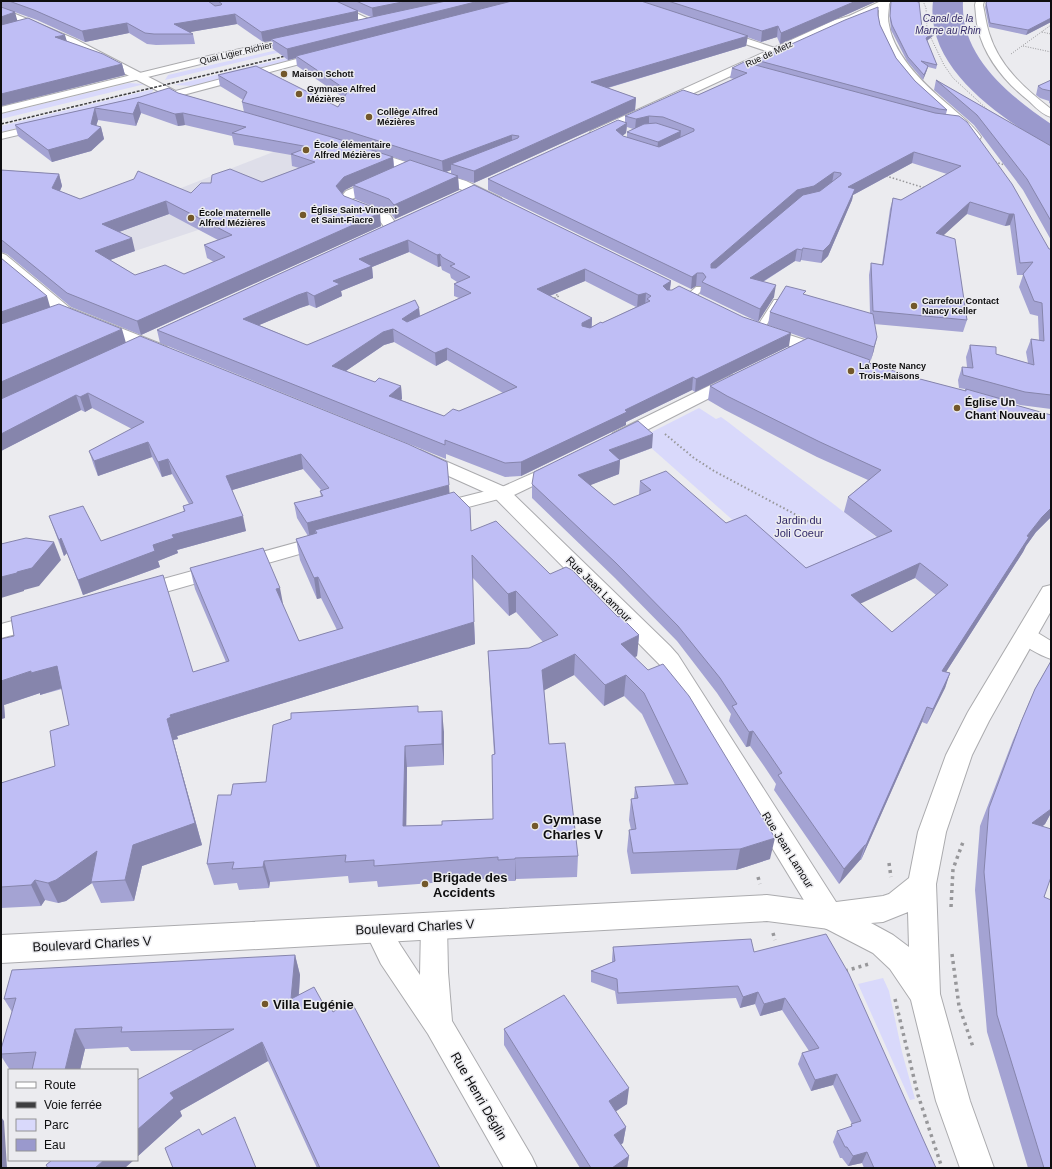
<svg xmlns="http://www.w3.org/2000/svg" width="1052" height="1169" font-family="Arial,sans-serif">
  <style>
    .built { fill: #dedee9 }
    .green { fill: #d9d9fb }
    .water { fill: #9a99cd }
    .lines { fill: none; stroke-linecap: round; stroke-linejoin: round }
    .service-casing { stroke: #ababae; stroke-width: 2 }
    .minor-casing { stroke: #ababae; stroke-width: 2 }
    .tertiary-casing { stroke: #ababae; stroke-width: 2 }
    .secondary-casing { stroke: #ababae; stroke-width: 2 }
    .path-far4 { stroke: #97979a; stroke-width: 1; stroke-dasharray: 1 1.5; stroke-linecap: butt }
    .path-far3 { stroke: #97979a; stroke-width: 1.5; stroke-dasharray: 1.5 2; stroke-linecap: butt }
    .path-far2 { stroke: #97979a; stroke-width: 2; stroke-dasharray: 1.5 2.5; stroke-linecap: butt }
    .path-far1 { stroke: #97979a; stroke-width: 2.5; stroke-dasharray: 2 3; stroke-linecap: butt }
    .path { stroke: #97979a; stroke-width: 3.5; stroke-dasharray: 3 4; stroke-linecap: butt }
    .service { fill: #fff; fill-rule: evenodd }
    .minor { fill: #fff; fill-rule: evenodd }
    .tertiary { fill: #fff; fill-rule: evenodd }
    .secondary { fill: #fff; fill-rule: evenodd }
    .rail { stroke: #3e3e40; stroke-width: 1.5; stroke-dasharray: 3 1.5; stroke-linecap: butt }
    .wall { fill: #a4a3d3; fill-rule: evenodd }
    .shaded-wall { fill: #8685ac }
    .building { fill: #bfbef5; stroke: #8685ac; fill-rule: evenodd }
    .poi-dot { fill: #73582a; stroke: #ebebef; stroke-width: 1.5 }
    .labels { text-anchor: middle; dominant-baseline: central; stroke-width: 3; stroke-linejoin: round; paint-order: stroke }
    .far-street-label { font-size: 9px; fill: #0e0e0f; stroke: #ebebef }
    .far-poi-label { font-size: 9px; font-weight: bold; fill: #0e0e0f; stroke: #ebebef; text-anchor: start }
    .far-water-label { font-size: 10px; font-style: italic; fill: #322968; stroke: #ebebef }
    .poi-label { font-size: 11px; font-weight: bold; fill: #0e0e0f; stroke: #ebebef; text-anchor: start }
    .park-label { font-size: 11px; fill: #322968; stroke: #ebebef }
    .street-label { font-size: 11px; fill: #0e0e0f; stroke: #ebebef }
    .near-poi-label { font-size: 13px; font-weight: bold; fill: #0e0e0f; stroke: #ebebef; text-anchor: start }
    .near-street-label { font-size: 13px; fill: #0e0e0f; stroke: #ebebef }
  </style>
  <rect width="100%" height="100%" fill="#ebebef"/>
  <path class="built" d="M299 142 293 166 316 175 237 217 135 251 108 236 145 202Z"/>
  <path class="green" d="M523 1 195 86 174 85Z
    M489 2 165 80 168 75 189 70Z
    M129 83 145 84 1 119V114Z
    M154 89 150 96 1 132V126Z
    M699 408 716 419 721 417 728 422 876 537 798 578 640 438Z
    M883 978 889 991 902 1052 915 1099 910 1100 858 984Z"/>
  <path class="water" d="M933 1H963C960 57 1010 96 1051 124V148C1001 117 925 69 933 1Z"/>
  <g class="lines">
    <g class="service-casing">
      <path id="service" d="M696 287H702L703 289 693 299H687V295Z
        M774 300H780L781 302 762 332H756L755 330Z"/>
    </g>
    <g class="minor-casing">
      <path id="minor" d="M320 1H331L377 23 375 25H369Z
        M976 1H984L983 5C985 14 986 24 989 33 999 66 1024 88 1051 109V117C1043 115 1035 107 1029 101 1006 83 985 58 978 29 976 21 976 13 975 5Z
        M721 30 778 49 780 51 775 54 718 35 716 33 718 31Z
        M299 36 302 37 304 39 302 41 217 60 1 113V107L217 54Z
        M323 52 326 53 328 55 326 57 153 103 148 100 149 98Z
        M44 123 48 124 50 126 48 128 1 139V133Z
        M378 178 382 179 384 182 382 185 352 199 354 201 390 215 399 228 397 231H387L380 221 346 207 339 199 346 191Z
        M733 375 739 377 741 380 739 383 625 441 619 442 613 441 610 437 613 433 727 377Z
        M558 462 564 463 567 467 564 471 514 495 438 515 431 513 429 509 431 505 502 487Z
        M324 535 331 537 334 541 331 545 141 599 134 597 131 592 134 587Z
        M39 614 46 616 49 621 46 626 1 638V624Z
        M1026 628 1033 630 1051 641V659C1039 655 1022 646 1016 635L1019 630Z
        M434 914 443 918 447 926 448 972 452 1021 532 1157 537 1168H504L428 1034 381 964 364 929 368 921 377 917 386 921 401 946 420 975 421 926 425 918Z"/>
    </g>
    <g class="tertiary-casing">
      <path id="tertiary" d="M767 895 829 903 839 907 844 916 839 925 829 929 767 921 1 963V935Z"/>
    </g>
    <g class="secondary-casing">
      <path id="secondary" d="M881 1H891L889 4C889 11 887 18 889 25 894 57 928 88 951 107 962 117 973 125 981 137L979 140H971C962 128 950 120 939 110 912 85 875 50 879 10L843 24 599 137H591L589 134 591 131 835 20 849 16Z
        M1 8 75 39 195 101 197 103 195 105 191 107 181 103 68 44 1 14Z
        M365 149 466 181 501 198 503 201 501 204 496 205 491 204 456 187 360 156 359 153 360 150Z
        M1 253 6 255 70 308 166 346 168 350 166 354 160 355 154 354 58 314 1 266Z
        M762 326 832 349 835 353 832 357 826 358 756 335 754 331 756 327Z
        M420 450 507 488 670 646 678 655 836 902 883 896 889 894 909 878 918 832 946 755 968 712 1043 587 1051 585V611L989 721 972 755 946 832 936 884 940 994 970 1101 994 1168H960L936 1101 911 1000 890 969 873 953 819 925 662 667 493 496 413 460 410 456 413 452ZM908 912 909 947 893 935 871 923 883 922Z"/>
    </g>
    <path class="path-far4" d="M923 1 926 8 927 30
      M1042 32 1051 34
      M930 36 944 65 953 78 988 110
      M1023 46 1051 52
      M1011 54 1051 25"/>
    <path class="path-far3" d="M995 162 1008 166
      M886 176 925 188
      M553 293 559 296 553 299"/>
    <path class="path-far2" d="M665 434 694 458 714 471 804 519"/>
    <path class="path-far1" d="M802 518 809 522"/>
    <path class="path" d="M889 863 891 877
      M758 877 760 884
      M951 907 953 869 963 842
      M773 933 775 940
      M952 954 959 1006 973 1047
      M845 971 869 964
      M895 999 918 1095 942 1168"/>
    <use href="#service" class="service"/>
    <use href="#minor" class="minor"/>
    <use href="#tertiary" class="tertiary"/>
    <use href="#secondary" class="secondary"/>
    <path class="rail" d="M1 124 294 54"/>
  </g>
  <path class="wall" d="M1 1H877L780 44 777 37 761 42 747 37 746 46 608 88 636 98 635 110 474 183 458 178 459 190 395 219 391 214 355 199 353 186 345 190 342 193 344 196 381 226 141 335 71 307 7 254 1 252V170L59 174 62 186 60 191 80 199 191 193 211 183 262 182 299 168 292 166 291 155 234 145 232 136 185 125 178 126 141 113 136 126 98 120 96 126 101 127 104 139 91 151 52 162 18 136 15 125 140 97 178 93 244 112 242 102 243 100 220 86 218 75 338 107 344 98 297 66 296 58 288 60 273 49 271 41 263 42 237 24 190 32 193 34 195 44 156 45 147 44 129 33 85 42 37 20 9 10 17 20 122 64 125 75 1 106ZM357 11 371 17 358 20ZM393 157 407 162 394 167ZM451 170V174L446 172ZM169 214 218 240 204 245 207 258 214 262 184 274 135 275 110 260 135 251 119 232Z
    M891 1 922 28 934 35 927 41 937 65 936 69 928 67 923 80 907 61 891 30 890 20Z
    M1051 1V22L1026 35 989 27 985 7 986 3Z
    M878 15 880 25 896 58 915 81 947 110 946 114 1049 249H1051V409L1020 405 1012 402V404L1051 415V517L1036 532 1026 546 1023 552 946 672 950 673 945 688 927 724 922 722 861 860H860L839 884 774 790 776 784 764 766 750 746 746 747 729 721 731 714 717 693 677 641 615 578 532 498V484L652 448 620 460 619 474 590 485 614 505 639 495 640 481 726 523 806 568 877 537 844 512 848 497 868 480 817 457 725 410 708 400 710 386 807 339 768 325 770 312 805 295 870 314 869 275 871 263 882 265 890 209 893 198 901 200 947 174 912 163 853 195 852 200 828 256 821 263 801 260 800 262 795 261 763 282 774 297 758 322 700 294 701 286H696L691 289 488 190V179L625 122V116L698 95 734 79 730 78 732 68 755 65 756 60ZM627 127 633 129 627 132V138L622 136 626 133ZM967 214 1005 226 1010 225 1017 275H1023L1019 287 1030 314 1038 316 1039 340 1031 339 1026 352 1028 363 996 354 970 345 966 357 967 367H962L958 380 959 388 965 389V391L920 379 869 363 863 358 871 360 874 350V324L963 332 967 320 943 235ZM915 578 936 595 892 632 860 603Z
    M936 80 1051 146V240L1023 190 974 125 934 90Z
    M1051 80V104L1049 103V101L1040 98 1036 95 1038 86Z
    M474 185 671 281 670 290 789 346 695 392 692 390 626 422V425L521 476 505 477 446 454V459L160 343 157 330ZM409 252 438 267 441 266 442 270 450 274 451 278 457 282 454 284V296L459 298 420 316 419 308 307 345 259 325 300 308 309 305 316 308 342 296 341 291 373 278 372 267ZM585 281 636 307 602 323 592 327V318L550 296ZM394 342 436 366 447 360 503 393 459 411 444 416 401 400 402 399 401 386 375 382 346 371 384 345Z
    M1 258 50 307 449 493 471 531 550 574 618 617 639 635 637 656 635 657 770 859 736 870 631 874 627 851 629 830H631L629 820 631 799 634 798 635 787 675 785 642 714 624 696 604 706 574 675 544 690 549 744 578 856 577 877 516 879 515 881H499V878L378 887 377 881 349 883 348 876 270 882 269 888 239 890 237 883 214 885 207 864 231 795 266 782 418 712 444 732V765L407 767 406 826 442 825 493 819 494 754 489 672 488 651 529 648 543 642 516 612 509 616 472 577 475 644 177 736 178 739 173 740 202 845 142 866 134 901 101 903 92 883 66 901 58 903 45 900 41 906 1 908V783L55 766 69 725 62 689 40 695V693L4 705 5 718 1 719V639L193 672 226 662 195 589 190 568 283 606 299 641 337 630 321 598 317 599 300 560 296 539 308 536 297 518 294 503 321 497 320 491 321 490 303 469 232 490 246 531 177 550 178 553 158 561 160 567 83 595 67 553 64 556 49 516 101 541 184 512 183 506 189 504 172 474 162 477 152 457 98 476 94 466 89 451 132 429 92 408 85 412 81 410 1 451Z
    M1051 661V813L1045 824 1043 826 1051 1168H1028L987 1032 975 890 980 826 1013 740 1035 689Z
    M613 947 754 952 936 1168H864L862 1163 848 1166 842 1158H840L833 1142 837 1131 850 1127 852 1124 833 1085 811 1091 798 1064 802 1053 809 1051 782 1010 760 1016 755 1004 740 1008 736 998 617 1004 615 991 591 982V971L612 962V959Z
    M295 955 300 975 299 995 324 1005 333 1012 440 1168H317L268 1061 180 1111 182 1116 137 1157 194 1050 131 1051 128 1047 85 1049 80 1070H10L1 1056V1049L12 1012 4 999Z
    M504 1029 627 1104 615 1112 626 1127 623 1143 621 1144 629 1156 627 1168H580L504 1045Z"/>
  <path class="shaded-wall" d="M407 1H452L373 18 372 8Z
    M479 1H518L296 56V58L288 60 287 49Z
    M856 1H877L780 44 781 33Z
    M358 11V21L271 39V41L263 42 261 32Z
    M15 12 18 23 1 28V17Z
    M235 14 237 24 179 34 174 24Z
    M1051 18V22L1026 35 1028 30Z
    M127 23 129 33 85 42 82 31Z
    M778 26 777 37 761 42 762 31Z
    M935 31 934 35 925 42 926 38Z
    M65 35 68 45 55 37Z
    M748 36 746 46 590 93 591 82Z
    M122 64 125 75 1 106V94Z
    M928 66 927 70 923 80 924 75Z
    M636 98 635 110 474 183V171Z
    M138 102 141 113 136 126 133 114Z
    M95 108 98 120 94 133 101 127 104 139 91 151 52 162 48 150 91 124Z
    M183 113 185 125 178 126 175 114Z
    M649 116V127L635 129 636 119Z
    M627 123 626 133 616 141V130Z
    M681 131 680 140 657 151 658 142Z
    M512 135V147L451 164V170L443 173 442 161Z
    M914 152 912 163 853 195 852 200 828 256 821 263 823 251 848 187Z
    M393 157 394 169 353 185V186L345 190 338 199 336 186 344 177Z
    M834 172 832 183 710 276 711 264 797 190Z
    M59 174 62 186 55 201 52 188Z
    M458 176 459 190 395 219 394 205Z
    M166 201 169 214 105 237 102 224Z
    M970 202 967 214 933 245 936 233Z
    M380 213 381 226 141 335 137 321Z
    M1009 214H1014L1010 225 1005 226Z
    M132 238 135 251 99 264 95 251Z
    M408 240 409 252 372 267 373 278 341 291 342 296 316 308 314 296 333 281 359 259Z
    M803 248 801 260 800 262 802 250Z
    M797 249 795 261 748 291 750 278Z
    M440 254 441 266 438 267 437 255Z
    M585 269V281L537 301V289Z
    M697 273 696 286 691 289 692 277Z
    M671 281 669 294 663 286Z
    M776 285 774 297 758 322 760 309Z
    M307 292 309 305 300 308 245 331 243 319 298 295Z
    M646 293 645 306 637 308 638 295Z
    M47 296 51 310 1 327V312Z
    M419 308 420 320 403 332 402 319Z
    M592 318 591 331 581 336 582 323Z
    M122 329 126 343 1 399V382Z
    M393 329 394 342 384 345 334 379 332 366 383 332Z
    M791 333 789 346 695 392 696 379Z
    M877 337 874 350 871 360 874 347Z
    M447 348V360L436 366 435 353Z
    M693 377 692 390 626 422V425L521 476V462L625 410Z
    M401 386 402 399 390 409 389 396Z
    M88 393 92 408 85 412 80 397Z
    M76 395 81 410 1 451V434Z
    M653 434 652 448 608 464 609 450Z
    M148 442 152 457 98 476 94 461Z
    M301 454 303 469 229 491 226 476Z
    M168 459 172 474 162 477 158 462Z
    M620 460 619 474 578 490V475Z
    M449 485 450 500 317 533 315 530 316 536 310 538 307 523Z
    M1051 508V517L1036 532 1026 546 1023 552 937 686 942 671 1027 536 1042 517Z
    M243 516 246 531 177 550 178 553 158 561 160 567 83 595 78 580 153 545 172 535Z
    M61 538 67 553 64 556 59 540Z
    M54 542 61 560 39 586 24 590V591L1 598V577L17 572Z
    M920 563 915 578 847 610 851 595Z
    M318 577 321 598 317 599 314 578Z
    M280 588 284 609 276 589Z
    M516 591V612L509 616 508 594Z
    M474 622 475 644 177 736 178 739 173 740 202 845 142 866 134 901 125 880 133 845 167 719 170 715Z
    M639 635 637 656 619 665 621 644Z
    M575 654 574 675 541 692 542 670Z
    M57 666 65 687 40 695V693L4 705 5 718 1 719V681L31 671Z
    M950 673 945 688 927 724 933 709Z
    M626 675 624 696 604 706 605 685Z
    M927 707 922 722 861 860 866 845Z
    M442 711 444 732V765L442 744Z
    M753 731 750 746 746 747 749 732Z
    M405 746 407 767 406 847 403 826Z
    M1051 809V813L1045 824 1023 841 1032 823Z
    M775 838 770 859 736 870 740 849Z
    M865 845 860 860 839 884 844 869Z
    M97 851 91 882 92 883 66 901 58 903 48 883Z
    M515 858 516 879 515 881Z
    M264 861 270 882 269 888 263 867Z
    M35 880 45 900 41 906 31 885Z
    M295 955 300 975 297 1019 291 999Z
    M758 992 755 1004 740 1008 743 997Z
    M785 998 782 1010 760 1016 764 1004Z
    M75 1029 85 1049 80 1070H65Z
    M262 1042 268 1061 180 1111 182 1116 137 1157V1130L170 1093Z
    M837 1074 833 1085 811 1091 815 1080Z
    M629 1088 627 1104 607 1117 609 1101Z
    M1 1117 4 1121 7 1168H1Z
    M626 1127 623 1143 613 1150 614 1135Z
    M867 1152 862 1163 848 1166 853 1156Z
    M629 1156 627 1168H612Z
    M104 1160H134L125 1168H95Z"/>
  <path class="building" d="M9 1H208L215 6 221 5 222 4 218 1H336L358 11 261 32 235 14 174 24 193 34H154L145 33 127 23 82 31 34 10Z
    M356 1H407L372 8Z
    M446 1H479L287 49 271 39Z
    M512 1H641L748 36 591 82 636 98 474 171 451 164 518 138 519 136 512 135 442 161 344 130 242 102 247 92 218 75 256 66 338 107 348 91 296 56Z
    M668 1H856L781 33 778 26 762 31Z
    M891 1H914L919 2 922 28 935 31 926 38 937 65 921 61 928 66 924 75 908 57 892 25 890 16Z
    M987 1H1051V18L1028 30 990 23 986 3Z
    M1 7 15 12 1 17Z
    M878 7V15L880 25 896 58 915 81 947 110 939 109 756 60 845 20Z
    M28 18 65 35 55 37 103 54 122 64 1 94V25Z
    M744 62 935 113 959 116 967 122 1012 184 1049 249H1051V395L1025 392 963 375 962 367 973 368 970 345 996 347V354L1034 365 1031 339 1044 341 1042 303 1034 301 1023 274 1033 262 1020 263 1014 214H1009L970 202 936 233 955 239 967 320 873 311 871 263 883 265 893 198 901 200 961 166 914 152 848 187 855 189 830 244 823 251 803 248 802 250 797 249 750 278 776 285 760 309 702 282 706 277 703 273H697L692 277 488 179 618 120 627 123 616 130 623 136 659 147 694 131V129L663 117 649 116 636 119 625 116 683 90 698 95 747 73 732 68ZM834 172 841 173V175L820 191 803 195 716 268H711V264L797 190 814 186Z
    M936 80 1051 146V221L1027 179 977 115Z
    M1051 80V91L1042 89 1038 86Z
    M169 88 178 93 335 138 393 157 344 177 336 186 344 196 378 209 380 213 137 321 67 293 3 241 1 240V170L59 174 52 188 80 199 134 179 138 171 191 193 201 183H211L212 175 230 169 262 182 315 162 291 154 309 147 232 133 246 127 183 113 175 114 138 102 133 114 95 108 91 124 101 127 88 139 48 150 15 125 140 97ZM166 201 232 235 204 245 225 257 184 274 165 265 135 275 95 251 132 238 102 224Z
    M656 123 681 131 658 142 627 132 644 124Z
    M410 160 458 176 394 205 389 199 353 185Z
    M474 185 671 281 663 286 667 290H672L679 286 743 317 791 333 696 379 693 377 625 410 627 412 521 462 505 463 445 440V445L157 330ZM408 240 437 255 440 254 442 257 455 264 450 266 470 277 454 284 471 293 407 322 402 319 419 308 415 300 307 345 243 319 298 295 307 292 314 296 340 284 333 281 372 266 359 259ZM585 269 638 295 646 293 651 296 647 299 650 301 602 323 601 322 590 328 582 326V323L592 318 537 289ZM393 329 435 353 447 348 517 387 459 411 453 409 444 416 389 396 401 386 379 378 375 382 332 366 383 332Z
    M1 258 47 296 1 312Z
    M786 286 806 291 803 294 873 314 877 337 874 347 770 312Z
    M59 304 122 329 1 382V324Z
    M140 336 408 444 447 462 449 485 307 523 294 503 323 496 320 491 329 488 301 454 226 476 243 516 172 535 174 538 153 545 155 551 78 580 61 538 59 540 49 516 83 506 101 541 185 511 183 506 193 503 168 459 158 462 148 442 94 461 89 451 144 422 88 393 80 397 76 395 1 434V399Z
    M808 338 870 360 869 363 920 379 966 391V389L1012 402V404L1051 415V508L1042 517 1027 536 1029 537 942 671 950 673 933 709 927 707 866 845H865L844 869 778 775 782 773 767 751 753 731 749 732 732 706 737 704 720 678 678 626 616 563 532 484 534 472 638 421 653 434 609 450 620 460 578 475 614 505 651 490 640 481 666 471 726 523 746 515 806 568 892 531 848 497 881 470 820 442 727 396 710 386ZM920 563 948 585 892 632 851 595Z
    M454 492 470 508 471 531 496 521 550 574 566 567 572 570 618 617 620 616 639 635 621 644 648 670 663 664 689 696 775 838 740 849 633 853 629 830 636 829 631 799 638 798 635 787 688 784 644 693 626 675 605 685 575 654 542 670 549 744 565 743 578 856 515 858V859L498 860V857L374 866V860L345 862 346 855 264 861 263 867 232 869 234 862 207 864 218 795H231L233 784 266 782 273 725 291 719V713L418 706V712L442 711V744L405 746 403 826 442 825V821L493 819 492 755 495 754 488 651 529 648 558 635 516 591 508 594 472 555 474 622 170 715 171 717 167 719 195 823 133 845 125 880 91 882 97 851 56 880 48 883 35 880 31 885 1 887V783L55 766 50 731 69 725 57 666 31 673V671L1 681V639L14 636 11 617 163 575 193 672 229 661 190 568 263 548 280 588 276 589 299 641 343 628 318 577 314 578 296 539 317 533 315 530Z
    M26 538 54 542 32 568 17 572V573L1 577V544Z
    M1051 661V809L1032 823 1051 829V877L1044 897 1051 900V1168H1044L997 1015 984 872 989 808 1021 722 1035 689Z
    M826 934 849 974 936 1168H874L867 1152 853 1156 847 1147H845L837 1131 852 1126 851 1124 861 1121 837 1074 815 1080 802 1053 819 1048 785 998 764 1004 758 992 743 997 738 986 618 993 617 979 591 971 615 961 613 947 751 939 754 952Z
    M295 955 291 999 314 987 324 1005 328 1003 333 1012 351 1001 440 1168H320L262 1042 170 1093 174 1098 137 1130V1080L234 1029 121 1032 122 1027 75 1029 65 1070H32L36 1052 1 1054V1049L16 998 4 999 12 970Z
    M564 995 629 1088 609 1101 626 1127 614 1135 629 1156 612 1168H591L504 1029Z
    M235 1117 256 1168H173L165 1148 199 1129 202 1135Z
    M52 1160H104L95 1168H48L46 1165Z"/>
  <g class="poi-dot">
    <circle cx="284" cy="74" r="4"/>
    <circle cx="299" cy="94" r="4"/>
    <circle cx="369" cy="117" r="4"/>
    <circle cx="306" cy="150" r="4"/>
    <circle cx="303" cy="215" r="4"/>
    <circle cx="191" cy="218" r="4"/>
    <circle cx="914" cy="306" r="4"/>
    <circle cx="851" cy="371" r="4"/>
    <circle cx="957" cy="408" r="4"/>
    <circle cx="535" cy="826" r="4"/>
    <circle cx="425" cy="884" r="4"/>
    <circle cx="265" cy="1004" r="4"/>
  </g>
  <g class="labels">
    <g class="far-street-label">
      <text transform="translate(236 53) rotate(-13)">Quai Ligier Richier</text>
      <text transform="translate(769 54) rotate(-25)">Rue de Metz</text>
    </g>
    <g class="far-poi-label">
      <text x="292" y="74">Maison Schott</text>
      <text x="307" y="89">Gymnase Alfred<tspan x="307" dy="10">Mézières</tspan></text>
      <text x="377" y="112">Collège Alfred<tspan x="377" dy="10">Mézières</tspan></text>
      <text x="314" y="145">École élémentaire<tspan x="314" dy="10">Alfred Mézières</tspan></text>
      <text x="311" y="210">Église Saint-Vincent<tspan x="311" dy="10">et Saint-Fiacre</tspan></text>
      <text x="199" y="213">École maternelle<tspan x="199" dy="10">Alfred Mézières</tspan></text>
      <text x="922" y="301">Carrefour Contact<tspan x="922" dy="10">Nancy Keller</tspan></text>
      <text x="859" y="366">La Poste Nancy<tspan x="859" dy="10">Trois-Maisons</tspan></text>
    </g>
    <g class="far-water-label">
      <text x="948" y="18">Canal de la<tspan x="948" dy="12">Marne au Rhin</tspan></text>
    </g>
    <g class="poi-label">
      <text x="965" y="402">Église Un<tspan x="965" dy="13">Chant Nouveau</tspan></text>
    </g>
    <g class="park-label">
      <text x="799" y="520">Jardin du<tspan x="799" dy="13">Joli Coeur</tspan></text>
    </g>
    <g class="street-label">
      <text transform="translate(599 589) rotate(45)">Rue Jean Lamour</text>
      <text transform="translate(788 850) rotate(58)">Rue Jean Lamour</text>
    </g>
    <g class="near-poi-label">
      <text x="543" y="819">Gymnase<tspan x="543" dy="15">Charles V</tspan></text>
      <text x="433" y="877">Brigade des<tspan x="433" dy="15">Accidents</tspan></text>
      <text x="273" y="1004">Villa Eugénie</text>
    </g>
    <g class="near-street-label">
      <text transform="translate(415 927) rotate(-3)">Boulevard Charles V</text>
      <text transform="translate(92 944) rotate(-3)">Boulevard Charles V</text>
      <text transform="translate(479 1096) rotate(60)">Rue Henri Déglin</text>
    </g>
  </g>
  <rect width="1052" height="1169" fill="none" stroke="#0e0e0f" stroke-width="4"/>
  <rect x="8" y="1069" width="130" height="92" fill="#ebebef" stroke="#939395"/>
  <rect x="16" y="1082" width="20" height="6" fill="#ffffff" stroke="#939395"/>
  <text x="44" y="1089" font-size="12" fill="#0e0e0f">Route</text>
  <rect x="16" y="1102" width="20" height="6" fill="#3e3e40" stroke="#939395"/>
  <text x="44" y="1109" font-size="12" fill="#0e0e0f">Voie ferrée</text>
  <rect x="16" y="1119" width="20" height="12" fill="#d9d9fb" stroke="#939395"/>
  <text x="44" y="1129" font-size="12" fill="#0e0e0f">Parc</text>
  <rect x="16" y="1139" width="20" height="12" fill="#9a99cd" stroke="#939395"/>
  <text x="44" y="1149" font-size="12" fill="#0e0e0f">Eau</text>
</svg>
